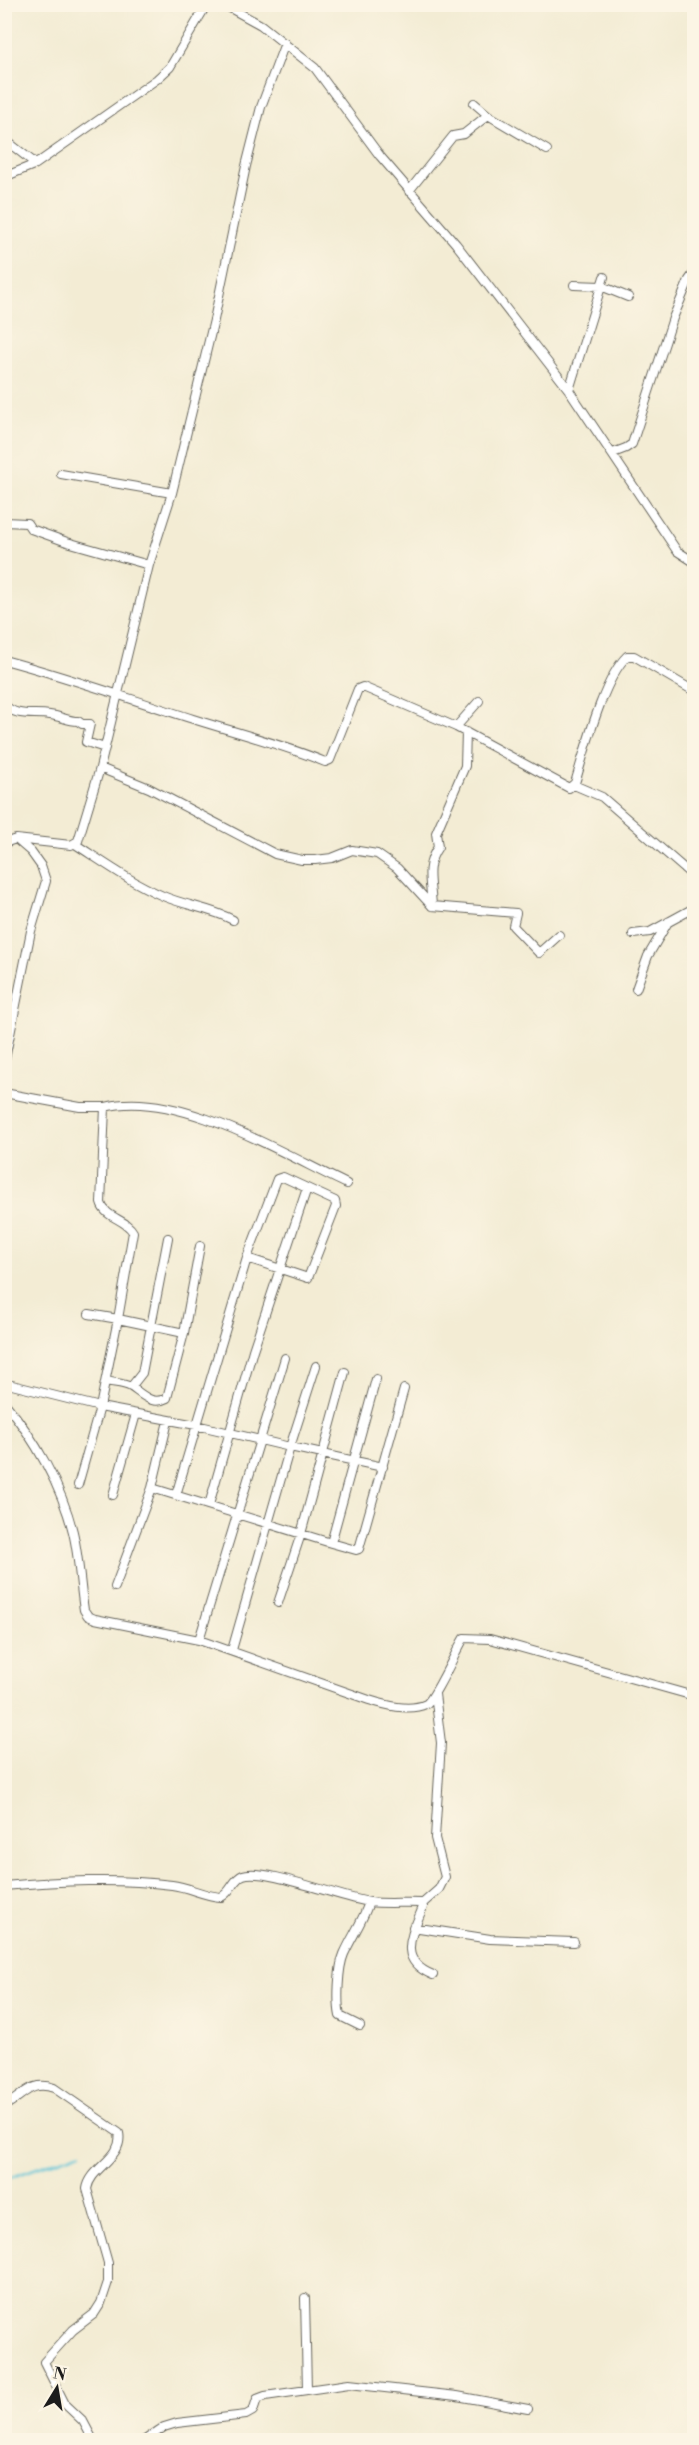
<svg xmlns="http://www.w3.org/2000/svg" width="699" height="2445" font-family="'Libre Bodoni',serif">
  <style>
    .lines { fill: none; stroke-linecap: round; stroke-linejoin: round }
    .stream { stroke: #5dc5d9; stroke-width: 2 }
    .minor-casing { stroke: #67655c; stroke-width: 10 }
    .minor { stroke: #fff; stroke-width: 8 }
  </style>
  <rect width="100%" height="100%" fill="#fcf5e5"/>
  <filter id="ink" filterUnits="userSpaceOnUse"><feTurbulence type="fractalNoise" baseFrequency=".0167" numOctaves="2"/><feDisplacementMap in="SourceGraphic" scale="12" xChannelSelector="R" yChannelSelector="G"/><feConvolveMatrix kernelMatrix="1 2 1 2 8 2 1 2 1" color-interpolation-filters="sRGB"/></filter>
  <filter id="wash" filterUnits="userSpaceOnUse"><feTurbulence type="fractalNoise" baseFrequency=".008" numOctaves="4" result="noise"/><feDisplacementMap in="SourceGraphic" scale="24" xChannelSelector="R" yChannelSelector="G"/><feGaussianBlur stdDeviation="1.35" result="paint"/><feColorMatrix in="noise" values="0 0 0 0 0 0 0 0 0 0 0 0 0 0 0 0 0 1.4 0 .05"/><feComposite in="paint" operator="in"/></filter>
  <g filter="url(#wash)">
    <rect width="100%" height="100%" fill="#f3ecd4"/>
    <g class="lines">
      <path class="stream" d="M4 2180 81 2152"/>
    </g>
  </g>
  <g filter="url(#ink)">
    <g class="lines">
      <g class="minor-casing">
        <path id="minor" d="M223 4 261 25 315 68 380 156 456 244 569 390 677 551 694 562
          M474 103 488 115 547 150
          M4 139 36 164
          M4 177 36 164 157 79 170 67 207 4
          M409 191 453 136 464 134 488 115
          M574 285 601 286 628 297
          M569 390 604 277
          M613 453 626 448 632 444 673 318 689 280 694 273
          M61 474 172 493
          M4 522 27 523 31 529 67 542 149 565
          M4 660C68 677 130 699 193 719 237 733 282 744 325 762L330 760 358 689 363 687 456 727 569 788 575 783C585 751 603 679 627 656H634L694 691
          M4 704C15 718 34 712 50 715 60 716 68 721 78 721L82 724H90L86 742 105 748
          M456 727 479 701
          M466 732 465 766 436 833 438 847C424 867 431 883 432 906L516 913 513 926 539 953 559 935
          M4 765 6 766
          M100 768 149 788 275 854 302 860H315L332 858 352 850 377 854 397 868 432 906
          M574 785 602 797 694 877
          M16 839 71 845 78 841 100 768 149 565 172 493 214 320 246 166 261 107 285 43
          M4 843 16 839 31 852 41 866 46 881 31 931 4 1064
          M75 844C103 862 132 883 163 896 186 906 211 908 233 920
          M633 934 650 932 694 908
          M636 989 648 956 668 922
          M4 1093 80 1107H105
          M184 1333 118 1319 133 1232C126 1219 105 1218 101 1203L105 1107C176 1088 283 1154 347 1184
          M316 1366 290 1447 383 1467
          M106 1381C114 1383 124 1383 131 1387 143 1395 152 1406 167 1398L184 1333 200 1246
          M4 1383 100 1407 196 1425 290 1447 232 1650
          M131 1387 142 1373 168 1238
          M4 1402C35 1439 61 1485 73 1532 79 1557 80 1584 84 1610L88 1616 95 1619 199 1640 369 1700C385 1705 409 1712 426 1704 434 1700 457 1649 464 1638L490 1639 694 1696
          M78 1485 100 1407 118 1319 89 1314
          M152 1488 331 1543 356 1550 359 1549 404 1389
          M113 1495 136 1414
          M176 1495 247 1258 277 1179 283 1177 335 1201 336 1206 308 1278 247 1258
          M209 1505 253 1350 307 1188
          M331 1543 376 1379
          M115 1587 152 1488 168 1421
          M278 1603 301 1534 345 1372
          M199 1640 285 1358
          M4 1886C60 1881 116 1878 172 1885 189 1887 204 1896 221 1897 231 1893 233 1879 243 1875 264 1867 344 1899 370 1902 386 1904 404 1902 421 1903L423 1907C412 1935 396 1960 433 1975
          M422 1904 439 1889 445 1877 435 1838 441 1743 435 1694
          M413 1927 490 1939 574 1942
          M360 2026 340 2016C337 2002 338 1968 344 1954 352 1936 363 1921 369 1902
          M4 2106C24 2096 30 2080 54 2088L119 2133C124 2158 90 2167 87 2189L108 2263V2282L101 2303 94 2314 73 2330 44 2362 65 2404 83 2421 93 2440
          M305 2298 307 2390
          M145 2440 164 2427 177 2423 246 2415 253 2411 257 2399 265 2396 349 2384 457 2396 528 2409"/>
      </g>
      <use href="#minor" class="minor"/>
    </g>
  </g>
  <rect width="699" height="2445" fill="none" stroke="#fcf5e5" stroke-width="24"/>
  <g transform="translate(57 2388) rotate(11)" stroke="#fcf5e5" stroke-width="4.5" paint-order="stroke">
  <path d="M0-4.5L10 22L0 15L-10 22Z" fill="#1c1c1c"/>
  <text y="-9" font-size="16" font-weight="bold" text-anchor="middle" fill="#1c1c1c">N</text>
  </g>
</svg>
